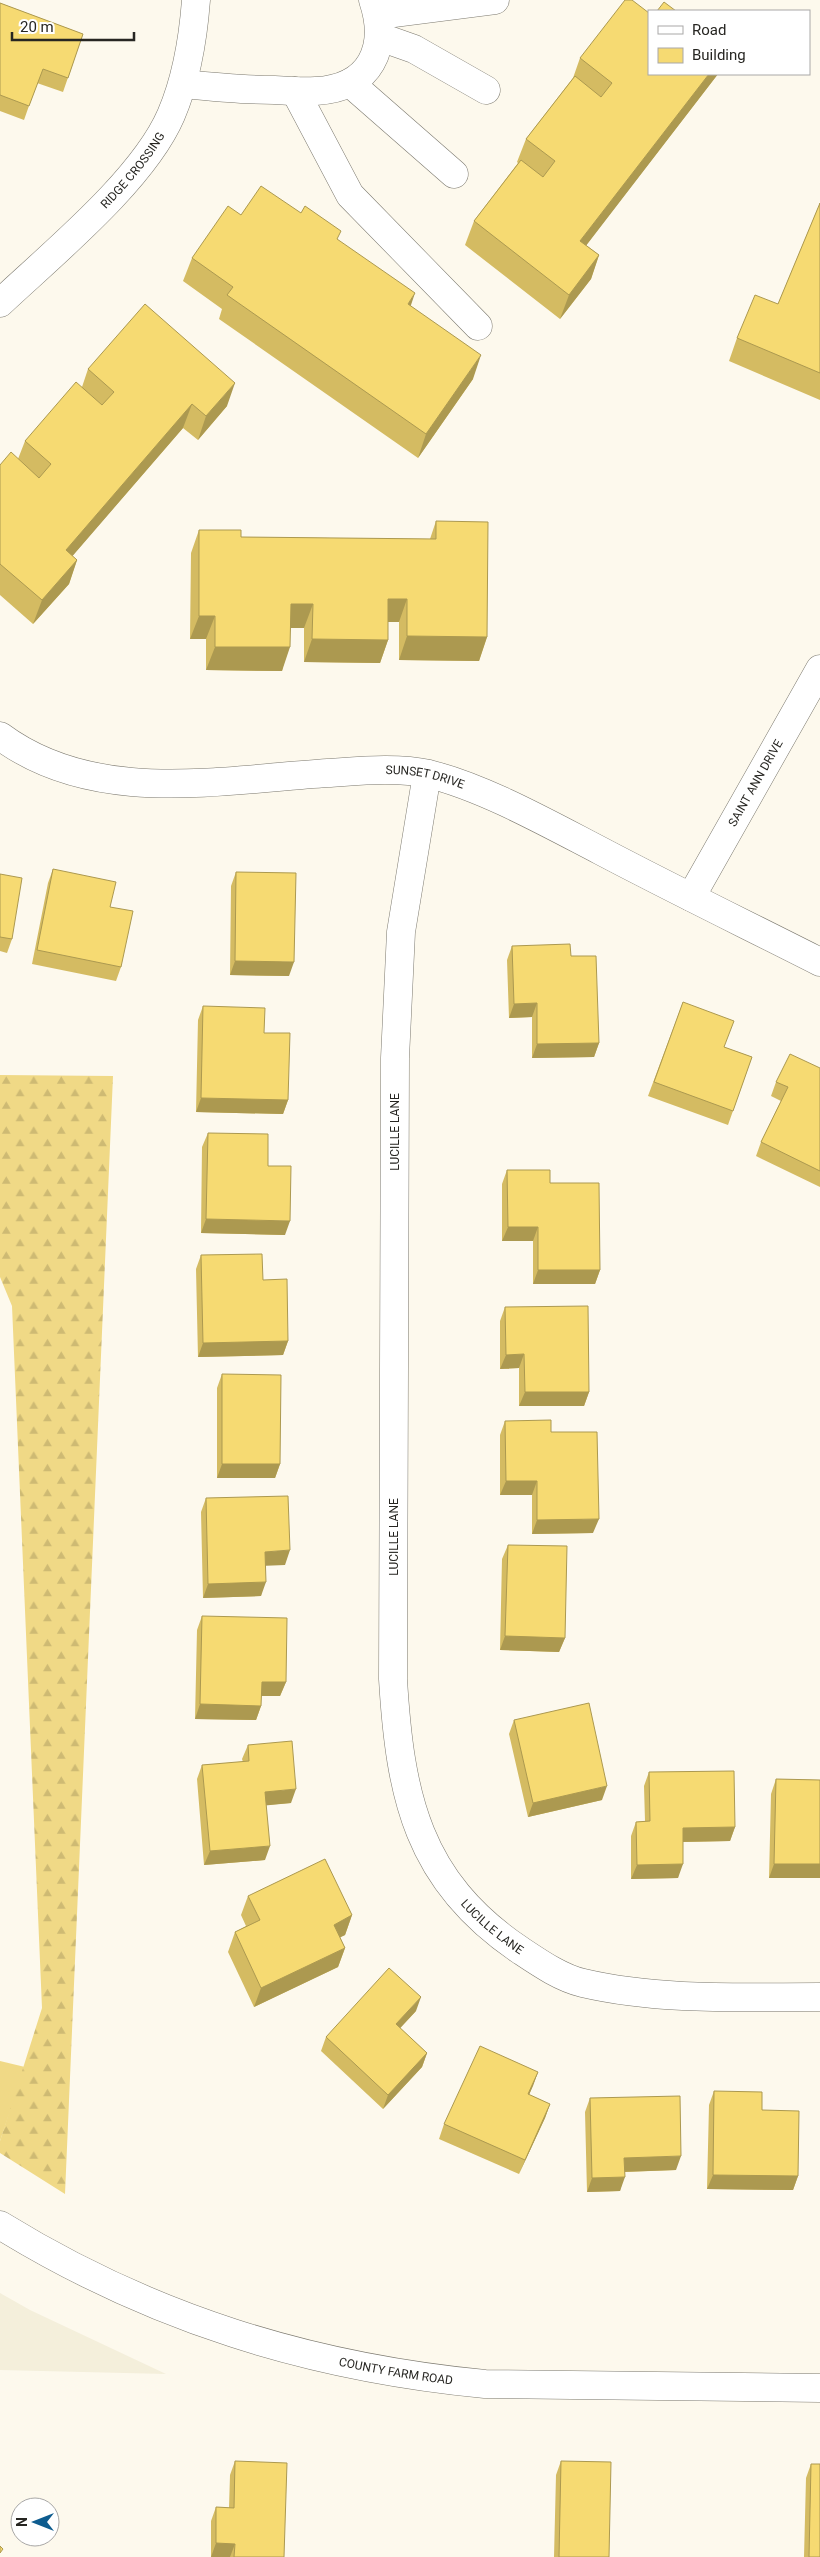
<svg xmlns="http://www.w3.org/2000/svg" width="820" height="2557" font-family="Roboto,sans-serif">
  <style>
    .built { fill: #f4efdb }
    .green { fill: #f0d986 }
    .forest { fill: url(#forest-firs) }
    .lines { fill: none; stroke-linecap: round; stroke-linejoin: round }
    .minor-casing { stroke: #7c796f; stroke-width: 29 }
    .major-casing { stroke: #7c796f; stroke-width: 29 }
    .minor { stroke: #fff; stroke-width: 28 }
    .major { stroke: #fff; stroke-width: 28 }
    .wall { fill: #d4bb62 }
    .shaded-wall { fill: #ac9950 }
    .building { fill: #f6da72; stroke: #ac9950 }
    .labels { text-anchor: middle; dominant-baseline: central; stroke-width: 4; stroke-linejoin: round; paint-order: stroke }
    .street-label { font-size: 12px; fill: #272622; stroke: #fff }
  </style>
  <defs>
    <pattern id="forest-firs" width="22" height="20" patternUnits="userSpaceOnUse" patternTransform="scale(1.25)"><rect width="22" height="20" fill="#f0d986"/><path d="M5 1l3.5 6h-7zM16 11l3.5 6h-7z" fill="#ceba73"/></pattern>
  </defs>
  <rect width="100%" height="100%" fill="#fdf9ed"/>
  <path class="built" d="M0 2293 30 2310 166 2374 0 2370Z"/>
  <path class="green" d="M0 2061 25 2067 0 2141Z"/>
  <path class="forest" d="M0 1075 113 1076 65 2194 0 2153V2141L42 2008 12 1306 0 1277Z"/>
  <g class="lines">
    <g class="minor-casing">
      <g id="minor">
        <path d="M378 15 495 0"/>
        <path d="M380 37 414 49 486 90"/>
        <path d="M350 83 454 174"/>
        <path d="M183 84C213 87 244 90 274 90 288 91 303 92 316 91 371 88 389 48 373 0"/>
        <path d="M295 91 350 195 478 326"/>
        <path id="s1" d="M0 303C52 254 143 180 171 115 187 78 193 40 196 0"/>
        <path id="s2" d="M0 736C94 806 219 780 328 773 359 771 397 767 429 774 485 788 549 824 601 851 673 889 747 925 820 962"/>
        <path id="s3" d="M427 774 401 932 395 1058 393 1679C400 1795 417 1881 520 1950 538 1962 561 1978 583 1983 660 2001 742 1997 820 1997"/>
        <path id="s4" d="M691 897 820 669"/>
      </g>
    </g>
    <g class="major-casing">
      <g id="major">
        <path id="s5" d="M0 2225C151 2318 309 2367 485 2384L820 2388"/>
      </g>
    </g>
    <use href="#minor" class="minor"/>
    <use href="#major" class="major"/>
  </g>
  <path class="wall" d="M0 3 83 34 63 92 37 83 24 120 0 111Z
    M580 58 718 74 586 245 599 255 591 279 560 319 465 245 474 221 518 163 517 162 526 139 573 78Z
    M820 203V400L729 361 737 338 778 304Z
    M241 215 338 240 411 306 473 379 418 458 219 319 222 309 183 281 192 258Z
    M88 369 227 406 198 440 183 428 72 556 77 560 69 584 33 624 0 595V465L18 459 25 441 82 387Z
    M436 521 487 637 479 661 399 660V622H388V640L380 663 304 662V628H291L282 671 206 670V639H190L191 553 199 530 241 537 430 539Z
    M53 869 110 907 121 967 116 981 32 964 48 883Z
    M236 872 289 976 230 975 231 886Z
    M0 874 12 939 7 953 0 951Z
    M512 946 571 956 599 1043 594 1057 532 1058V1017L509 1018 507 960Z
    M683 1002 724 1047 752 1057 728 1125 648 1096Z
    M203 1006 264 1033 288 1100 283 1114 196 1112 198 1020Z
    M820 1068V1187L756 1156 761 1142 781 1101 771 1096 776 1082Z
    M208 1133 285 1235 201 1233 202 1147Z
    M507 1170 550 1183 600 1270 595 1284H533V1241H502V1184Z
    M201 1255 263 1280 288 1341 283 1355 198 1357 196 1269Z
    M505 1307 589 1392 584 1406H519V1368L500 1369V1321Z
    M222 1374 280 1464 275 1478H217V1388Z
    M505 1421 593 1533 532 1534V1495H500V1435Z
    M206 1498 285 1565H266L261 1596 203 1598 201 1512Z
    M508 1545 565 1638 559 1652 500 1650 502 1559Z
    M202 1616 286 1682 280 1696H261V1706L256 1720 195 1719 197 1630Z
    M514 1720 602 1800 528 1817 509 1734Z
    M248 1745 291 1803 266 1805 265 1860 204 1865 197 1779 202 1765 243 1762 242 1759Z
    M649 1772 735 1827 730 1841 683 1842 678 1878 631 1879V1836L636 1822 645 1821 644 1786Z
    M776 1779 820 1780V1878H769L771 1794Z
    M248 1896 352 1915 345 1935 340 1937 345 1948 338 1967 254 2007 228 1952 235 1932 246 1926 241 1915Z
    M416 2011 400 2028 427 2053 422 2067 383 2109 321 2051 326 2037Z
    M538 2072 529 2095 550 2104 545 2118 519 2174 439 2139 444 2124Z
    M714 2091 762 2110 798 2176 793 2190 707 2189 709 2105Z
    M590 2098 676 2170 625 2172 620 2191 587 2192 585 2112Z
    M235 2461 284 2557H211V2521L216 2507 229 2508 230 2475Z
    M561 2461 609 2557H554L556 2475Z
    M811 2464 820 2557H804L806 2478Z"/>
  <path class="shaded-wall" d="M709 74H718L572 264 580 241Z
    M599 255 591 279 560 319 569 295Z
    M415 293 407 317 408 304Z
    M481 355 473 379 418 458 426 434Z
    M235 383 227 406 198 440 206 416Z
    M192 404 183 428 57 574 66 550Z
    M77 560 69 584 33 624 42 600Z
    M388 599H407L399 622H380Z
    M291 604H313L304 628H283Z
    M199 616H215L206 639H190Z
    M407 636 487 637 479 661 399 660Z
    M312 639 388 640 380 663 304 662Z
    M215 647H290L282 671 206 670Z
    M235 961 294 962 289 976 230 975Z
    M537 1003 532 1017 509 1018 514 1004Z
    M599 1043 594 1057 532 1058 537 1044Z
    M201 1098 288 1100 283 1114 196 1112Z
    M206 1219 290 1221 285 1235 201 1233Z
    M508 1227H538L533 1241H502Z
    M538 1270H600L595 1284H533Z
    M288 1341 283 1355 198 1357 203 1343Z
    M524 1354 519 1368 500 1369 506 1355Z
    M525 1392H589L584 1406H519Z
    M222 1464H280L275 1478H217Z
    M506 1481H537L532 1495H500Z
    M599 1519 593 1533 532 1534 537 1520Z
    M290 1550 285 1565 260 1566 265 1552Z
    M266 1582 261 1596 203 1598 208 1584Z
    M505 1636 565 1638 559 1652 500 1650Z
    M262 1682H286L280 1696H257Z
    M200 1704 261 1706 256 1720 195 1719Z
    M607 1786 602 1800 528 1817 533 1803Z
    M296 1789 291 1803 260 1806 265 1792Z
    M735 1827 730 1841 678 1842 683 1828Z
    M270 1846 265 1860 204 1865 210 1851Z
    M683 1864 678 1878 631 1879 637 1865Z
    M774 1864H820V1878H769Z
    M352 1915 345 1935 327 1944 334 1925Z
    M345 1948 338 1967 254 2007 261 1988Z
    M421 1997 416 2011 391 2038 396 2024Z
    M427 2053 422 2067 383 2109 388 2095Z
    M538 2072 533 2086 523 2108 528 2094Z
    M550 2104 545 2118 519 2174 525 2160Z
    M681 2156 676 2170 619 2172 624 2158Z
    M713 2175 798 2176 793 2190 707 2189Z
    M625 2177 620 2191 587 2192 592 2178Z
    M216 2543 235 2544 230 2557H211Z"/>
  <path class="building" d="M625 0H632L649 13V74H709L580 241 599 255 569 295 474 221 521 160 543 177 555 161 526 139 575 76 601 97 612 83 580 58Z
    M664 2 676 11H657Z
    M0 3 83 34 68 78 43 69 29 106 0 95Z
    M261 186 301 213 305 206 341 231 337 239 415 293 408 304 481 355 426 434 227 295 233 287 192 258 228 206 241 215Z
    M820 203V373L737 338 755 295 778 304Z
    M145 304 235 383 206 416 192 404 66 550 77 560 42 600 0 564V465L11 452 39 478 51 464 25 441 76 382 102 405 114 392 88 369Z
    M436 521 488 522 487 637 407 636V599H388V640L312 639 313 604H291L290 647H215V616H199V530H241V537L436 539Z
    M53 869 116 882 110 907 133 911 121 967 37 950Z
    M236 872 296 873 294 962 235 961Z
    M0 874 22 878 12 939 0 937Z
    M570 944 571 956H596L599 1043 537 1044V1003L514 1004 512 946Z
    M683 1002 734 1021 724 1047 752 1057 733 1111 654 1082Z
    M203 1006 265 1008 264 1033H290L288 1100 201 1098Z
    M790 1054 820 1068V1171L761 1142 788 1087 776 1082Z
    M208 1133 268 1134V1166H291L290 1221 206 1219Z
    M507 1170H550V1183H599L600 1270H538V1227H508Z
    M262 1254 263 1280 287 1279 288 1341 203 1343 201 1255Z
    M588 1306 589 1392H525L524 1354 506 1355 505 1307Z
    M222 1374 281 1375 280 1464H222Z
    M551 1420V1432H597L599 1519 537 1520V1481H506L505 1421Z
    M288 1496 290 1550 265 1552 266 1582 208 1584 206 1498Z
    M508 1545 567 1546 565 1638 505 1636Z
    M202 1616 287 1618 286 1682H262L261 1706 200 1704Z
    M589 1703 607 1786 533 1803 514 1720Z
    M292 1741 296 1789 265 1792 270 1846 210 1851 202 1765 249 1761 248 1745Z
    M734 1771 735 1827 683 1828V1864L637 1865 636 1822 650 1821 649 1772Z
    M776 1779 820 1780V1864H774Z
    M325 1859 352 1915 334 1925 345 1948 261 1988 235 1932 260 1920 248 1896Z
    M389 1968 421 1997 396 2024 427 2053 388 2095 326 2037Z
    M480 2046 538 2072 528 2094 550 2104 525 2160 444 2124Z
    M714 2091 762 2092V2110L799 2111 798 2176 713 2175Z
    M680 2096 681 2156 624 2158 625 2177 592 2178 590 2098Z
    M235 2461 287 2463 284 2557H234L235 2544 216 2543V2507L234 2508Z
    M561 2461 611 2462 609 2557H559Z
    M811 2464H820V2557H809Z
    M0 2546 3 2549 0 2553Z"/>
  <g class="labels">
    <g class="street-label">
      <text stroke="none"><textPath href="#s1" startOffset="188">RIDGE CROSSING</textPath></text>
      <text stroke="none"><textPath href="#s2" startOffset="436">SUNSET DRIVE</textPath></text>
      <text stroke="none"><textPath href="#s4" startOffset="131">SAINT ANN DRIVE</textPath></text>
      <text transform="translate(395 1132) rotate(-90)">LUCILLE LANE</text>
      <text transform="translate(394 1537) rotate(-90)">LUCILLE LANE</text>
      <text stroke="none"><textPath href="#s3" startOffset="1184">LUCILLE LANE</textPath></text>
      <text stroke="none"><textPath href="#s5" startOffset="425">COUNTY FARM ROAD</textPath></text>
    </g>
  </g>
  <rect x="648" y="10" width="162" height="65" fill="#ffffff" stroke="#a9a8a7"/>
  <rect x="658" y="26" width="25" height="8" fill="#ffffff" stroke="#a9a8a7"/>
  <text x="692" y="35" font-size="15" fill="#272622">Road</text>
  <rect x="658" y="48" width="25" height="15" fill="#f6da72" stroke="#a9a8a7"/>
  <text x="692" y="60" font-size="15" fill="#272622">Building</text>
  <g transform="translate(35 2522) rotate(270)"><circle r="24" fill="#ffffff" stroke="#a9a8a7"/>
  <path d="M0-4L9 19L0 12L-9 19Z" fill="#0e5c8f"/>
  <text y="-8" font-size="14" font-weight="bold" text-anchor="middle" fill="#272622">N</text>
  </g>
  <path d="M12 32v8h122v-8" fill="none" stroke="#272622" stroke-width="2.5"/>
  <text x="20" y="32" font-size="15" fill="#272622" stroke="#ffffff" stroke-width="4" paint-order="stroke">20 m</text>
</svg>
